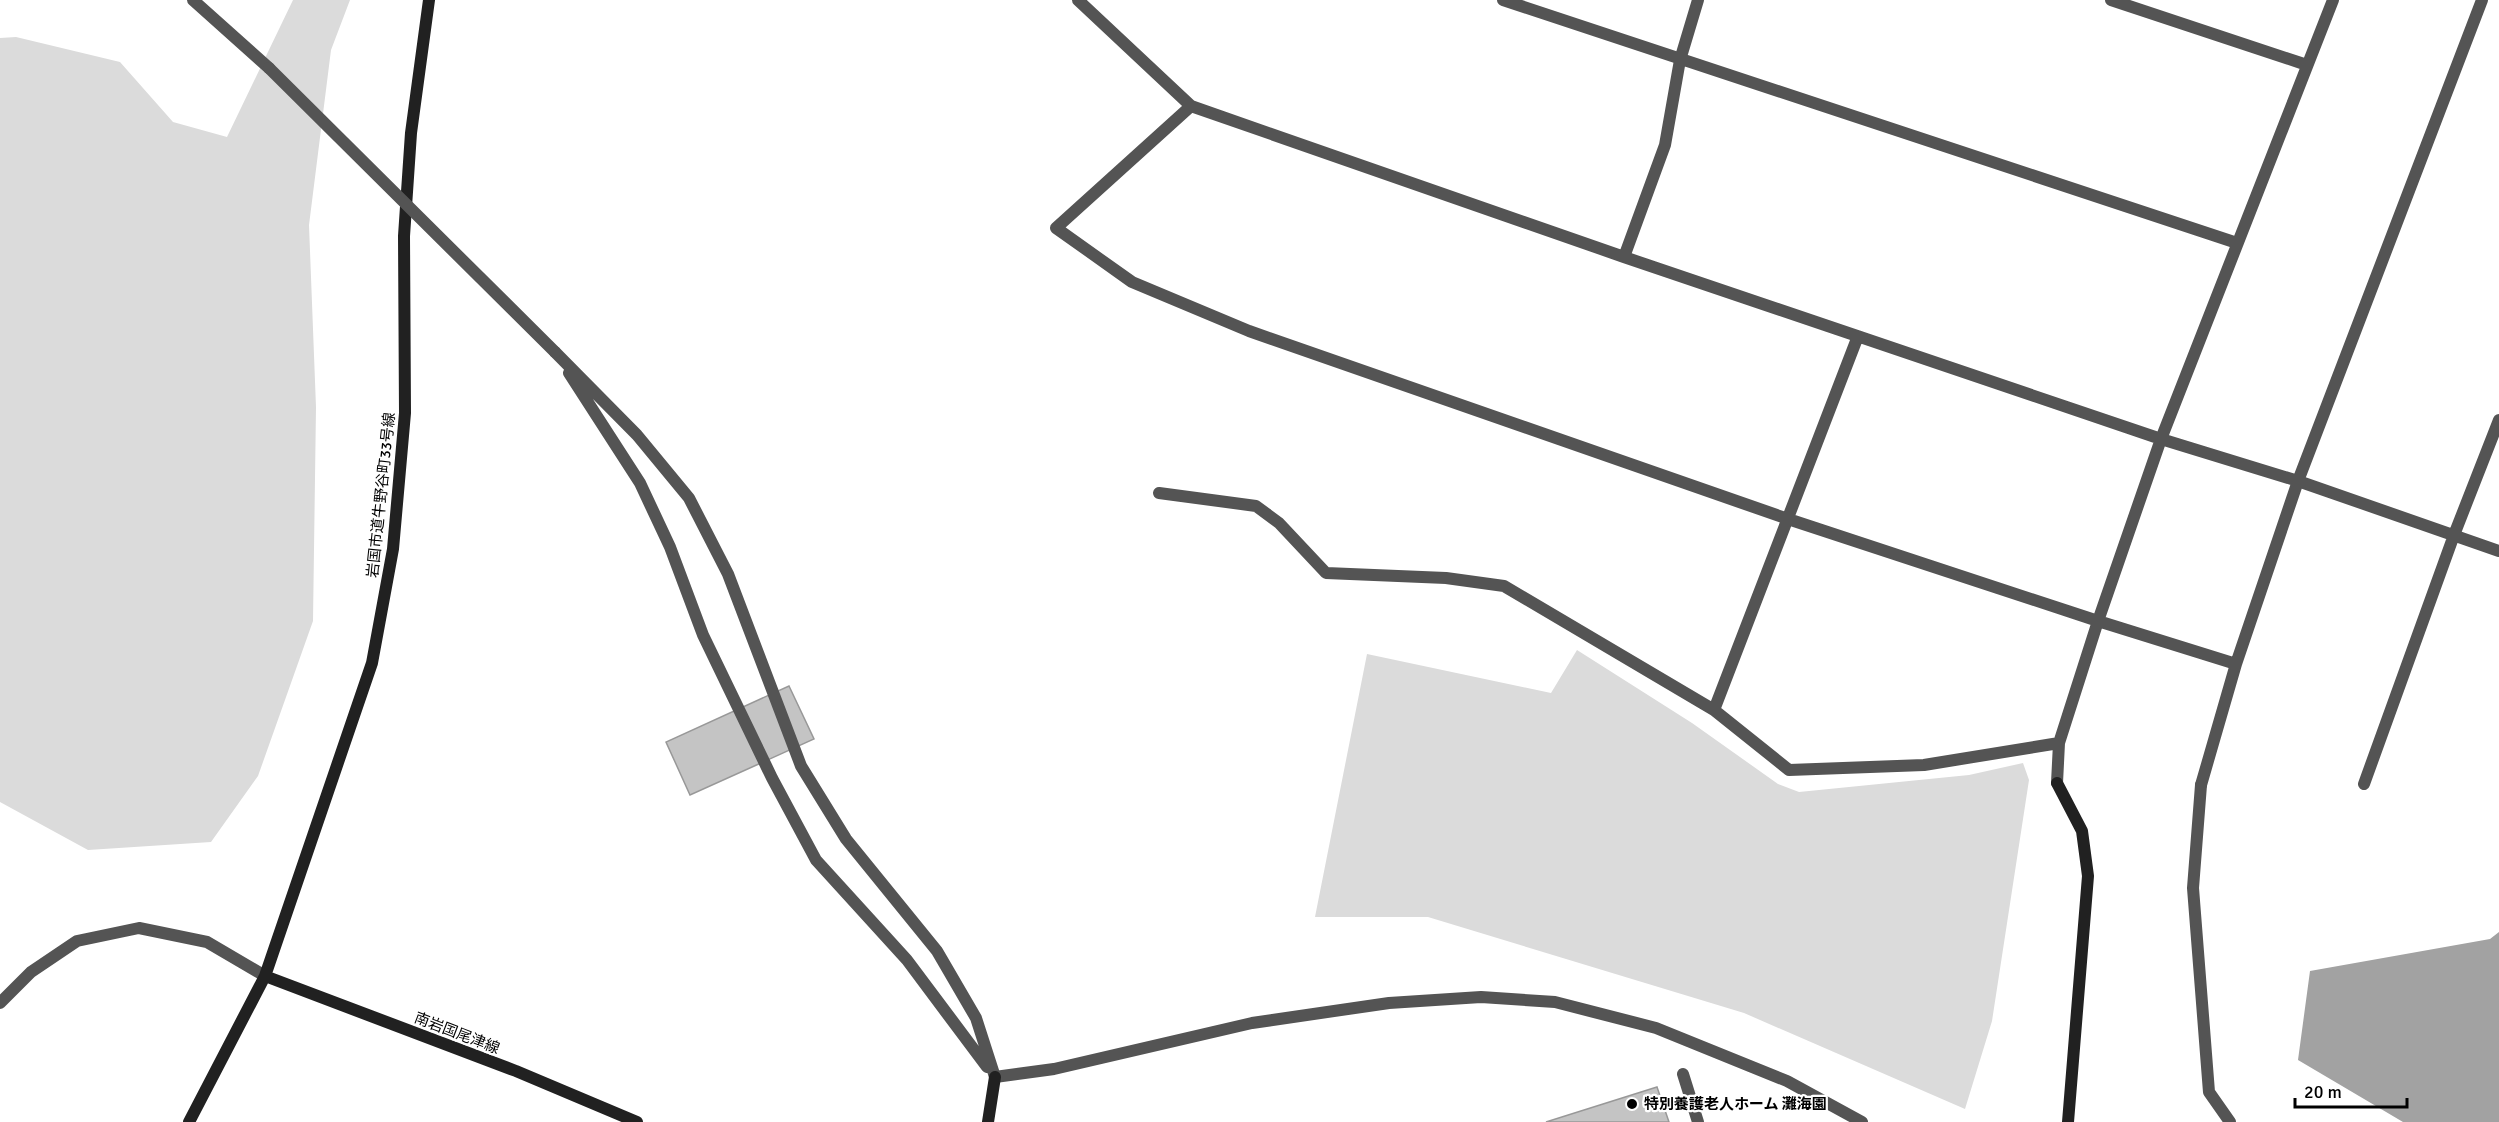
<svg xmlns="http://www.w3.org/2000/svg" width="2499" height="1122" font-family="Signika,'Noto Sans JP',sans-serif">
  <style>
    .green { fill: #dbdbdb }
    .water { fill: #a2a2a2 }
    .building { fill: #c4c4c4; stroke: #989898; stroke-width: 1.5 }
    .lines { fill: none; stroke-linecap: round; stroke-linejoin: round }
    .lane { stroke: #545454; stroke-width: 12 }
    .street { stroke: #545454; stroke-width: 12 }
    .secondary { stroke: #212121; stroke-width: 12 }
    .lane-bridge { stroke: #545454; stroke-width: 12 }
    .poi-dot { fill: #000; stroke: #fff; stroke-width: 2 }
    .labels { text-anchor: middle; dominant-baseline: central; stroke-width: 4.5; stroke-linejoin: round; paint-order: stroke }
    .street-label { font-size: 15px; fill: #000; stroke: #fff }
    .poi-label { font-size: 15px; font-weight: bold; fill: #000; stroke: #fff; text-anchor: start }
  </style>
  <rect width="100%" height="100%" fill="#fff"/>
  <path class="green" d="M293 0H350L331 50 309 225 316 407 313 621 258 776 211 842 88 850 0 802V38L16 37 120 62 173 122 227 137Z
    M1577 650 1692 723 1778 784 1799 792 1969 775 2023 763 2029 780 1992 1021 1965 1109 1744 1013 1428 917H1315L1367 654 1551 693Z"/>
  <path class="water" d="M2499 932V1122H2403L2298 1060 2310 971 2490 939Z"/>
  <path class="building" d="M789 686 814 739 690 795 666 742Z
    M1657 1087 1669 1122H1546Z"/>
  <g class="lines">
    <path class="lane" d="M193 0 269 68
      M555 352 637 435 689 498 728 574 801 766 846 839 937 951 976 1018 995 1077
      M569 373 640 483 670 547 703 635 772 778 816 860 907 960 987 1067
      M2201 785 2193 888 2209 1092 2230 1122"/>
    <path class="street" d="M1078 0 1191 106 1624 257 2161 439 2298 481 2499 551
      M1503 0 2237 243
      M2111 0 2307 65
      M1191 106 1056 228 1132 282 1249 331 1788 519 2098 621 2236 664
      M1624 257 1665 145 1680 60 1698 0
      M1159 493 1256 506 1279 523 1326 573 1446 578 1504 586 1714 710 1789 770 1924 765 2059 743
      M1714 710 1858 336
      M2057 783 2059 743 2098 621 2161 439 2333 0
      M2364 784 2454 535 2499 420
      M2201 785 2236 664 2298 481 2482 0
      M0 1003 31 972 77 941 139 928 207 942 265 976
      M1683 1074 1698 1122
      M995 1077 1054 1069 1252 1023 1389 1003 1481 997 1555 1002 1656 1028 1787 1081 1862 1122"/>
    <path class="secondary" d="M2057 783 2082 831 2088 876 2068 1122
      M265 976 516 1071 637 1122
      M189 1122 265 976 372 663 393 549 405 413 404 236 411 133 429 0
      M988 1122 995 1077"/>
    <path class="lane-bridge" d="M269 68 555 352"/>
  </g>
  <circle class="poi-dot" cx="1632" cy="1104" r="6"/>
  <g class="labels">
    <g class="street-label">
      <text transform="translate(381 495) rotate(-84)">岩国市道牛野谷町33号線</text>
      <text transform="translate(457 1033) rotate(21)">南岩国尾津線</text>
    </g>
    <g class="poi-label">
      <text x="1644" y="1104">特別養護老人ホーム 灘海園</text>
    </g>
  </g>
  <path d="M2295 1098v9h112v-9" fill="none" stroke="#000000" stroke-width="3"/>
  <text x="2304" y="1098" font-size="18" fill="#000000" stroke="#ffffff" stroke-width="4.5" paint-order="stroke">20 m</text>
</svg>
